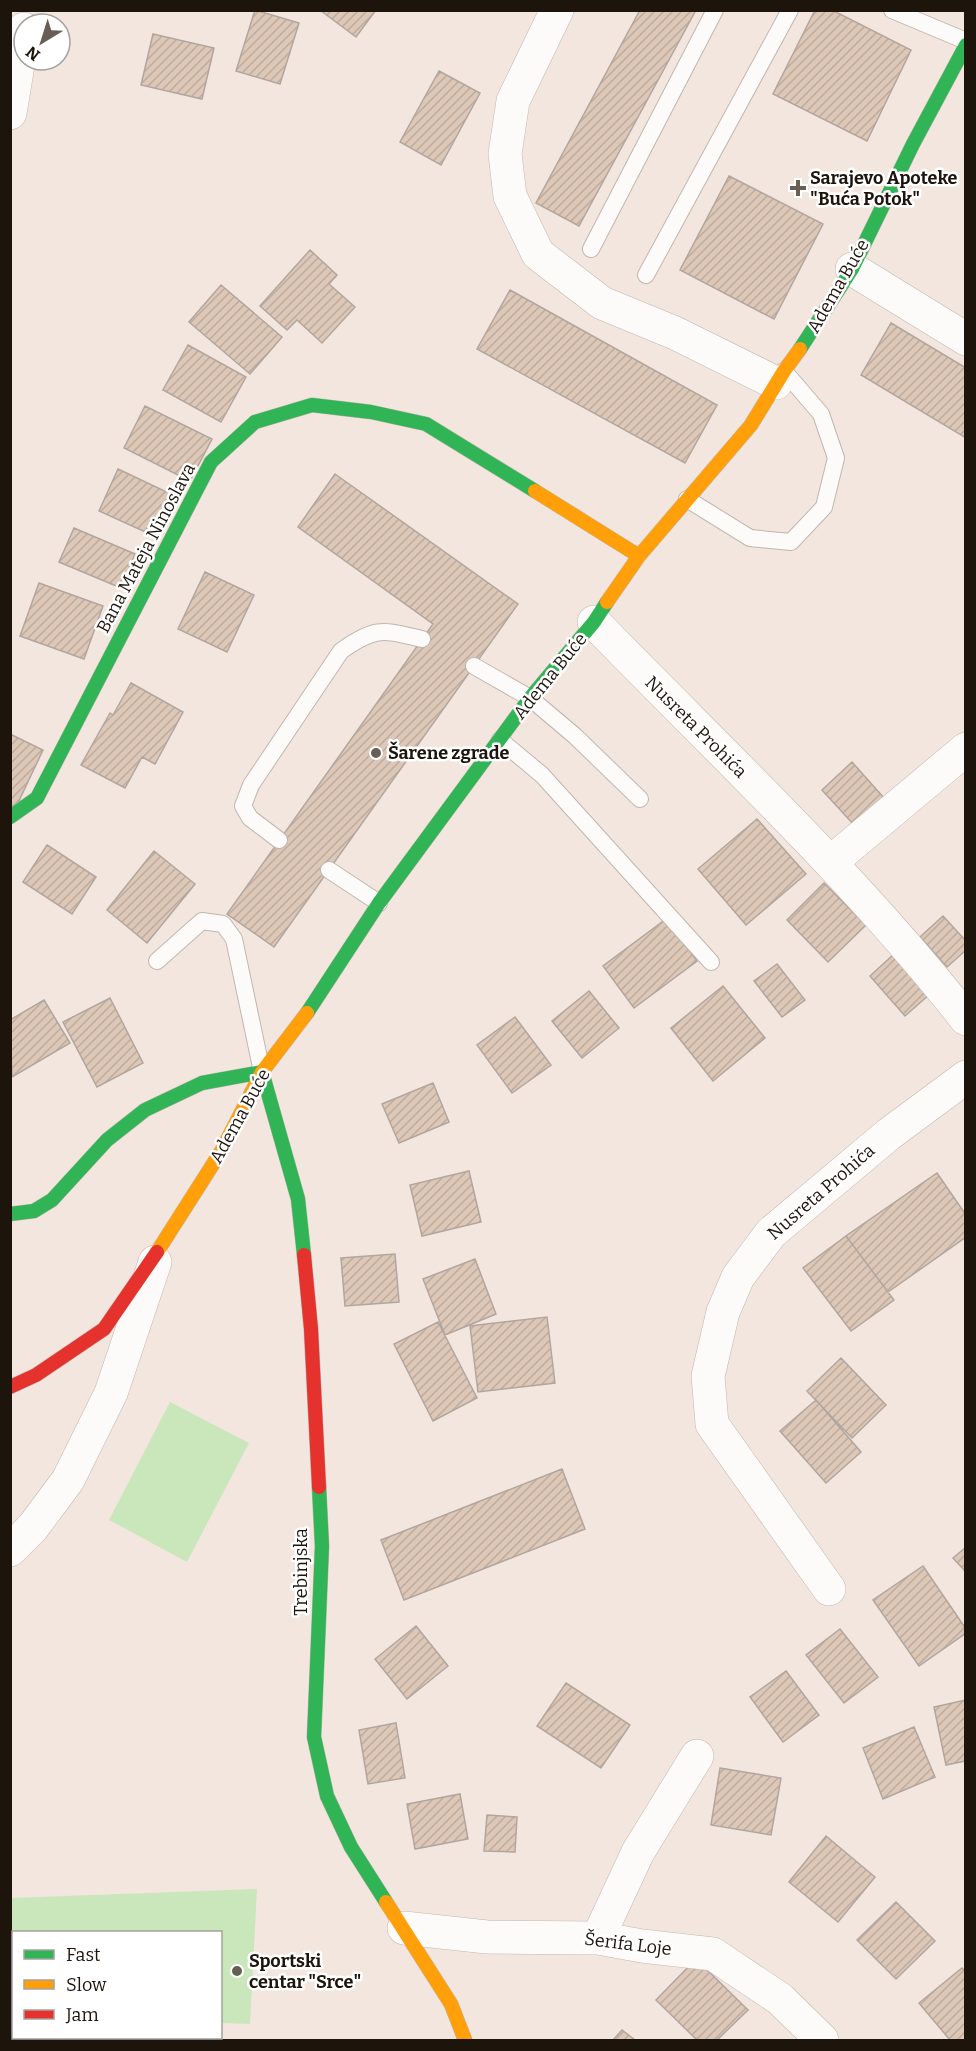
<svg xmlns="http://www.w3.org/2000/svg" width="976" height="2051" font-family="Bitter,serif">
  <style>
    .garden { fill: #c9e7bb }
    .building { fill: url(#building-hatch); stroke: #b1a69f; stroke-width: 1.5 }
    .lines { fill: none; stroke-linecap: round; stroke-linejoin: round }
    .lane-casing { stroke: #c0b6af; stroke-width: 18 }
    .street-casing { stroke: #c0b6af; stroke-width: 34 }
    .fast-casing { stroke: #c0b6af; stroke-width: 15 }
    .slow-casing { stroke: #c0b6af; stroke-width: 15 }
    .jam-casing { stroke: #c0b6af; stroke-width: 15 }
    .lane { stroke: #fdfbfa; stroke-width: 16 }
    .street { stroke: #fdfbfa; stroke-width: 33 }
    .fast { stroke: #30b455; stroke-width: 14 }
    .slow { stroke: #ff9f0a; stroke-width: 14 }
    .jam { stroke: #e5322d; stroke-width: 14 }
    .poi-dot { fill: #685e56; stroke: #fff; stroke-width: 2 }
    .labels { text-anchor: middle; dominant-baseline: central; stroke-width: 5; stroke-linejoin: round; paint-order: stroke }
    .poi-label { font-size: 18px; font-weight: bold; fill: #1d140c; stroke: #fff; text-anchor: start }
    .street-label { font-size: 18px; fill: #1d140c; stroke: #fff }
  </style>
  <defs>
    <pattern id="building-hatch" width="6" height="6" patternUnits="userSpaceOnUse" patternTransform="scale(1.5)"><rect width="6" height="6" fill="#ddc8b8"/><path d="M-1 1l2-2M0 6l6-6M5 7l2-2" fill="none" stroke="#bdab9d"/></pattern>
  </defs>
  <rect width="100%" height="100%" fill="#f3e6de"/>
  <path class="garden" d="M170 1402 249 1443 187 1562 109 1520Z
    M257 1889 250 2024 221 2023 220 1932H14L13 2011 11 2010V1898Z"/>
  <path class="building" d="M255 10 299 23 280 84 236 71Z
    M320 10H376L356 37Z
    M640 10H696L579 226 536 203Z
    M815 10H832L911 50 867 141 773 94Z
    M153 34 214 48 202 99 141 85Z
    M439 71 480 93 441 165 400 142Z
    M729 176 823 224 774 319 680 270Z
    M310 250 337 275 329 284 355 307 322 343 297 320 287 330 260 306Z
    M221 285 282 337 250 374 189 322Z
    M510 290 717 405 685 463 477 349Z
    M891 323 966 368V438L861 375Z
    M188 345 246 377 221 422 163 390Z
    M145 406 212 439 190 481 124 448Z
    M118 469 171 494 152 535 99 511Z
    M335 474 518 604 274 947 227 914 433 624 298 527Z
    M74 528 135 554 121 588 59 562Z
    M205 572 254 595 227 652 178 629Z
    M39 583 103 606 84 659 20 636Z
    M131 683 183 712 155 764 142 757 125 788 81 765 110 713 113 715Z
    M10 734 43 750 16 807 10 805Z
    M852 762 884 798 854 825 822 790Z
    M757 819 806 874 746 925 698 869Z
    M47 845 96 877 72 914 23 882Z
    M154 851 195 884 147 943 107 910Z
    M824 883 866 925 828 962 787 920Z
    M943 916 966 941V950L947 967 920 937Z
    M666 919 697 961 634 1008 603 966Z
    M894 954 930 994 905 1016 870 976Z
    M777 964 805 1000 782 1017 754 981Z
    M723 986 765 1038 713 1081 671 1028Z
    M589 991 619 1028 582 1058 552 1021Z
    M110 998 143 1063 97 1087 63 1022Z
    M44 1000 70 1043 12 1077 10 1020Z
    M515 1017 551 1065 512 1093 477 1045Z
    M433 1083 449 1122 399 1143 382 1104Z
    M469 1171 481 1222 422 1236 410 1185Z
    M937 1173 966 1215V1237L888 1292 846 1236Z
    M846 1236 894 1300 851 1331 803 1268Z
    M395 1254 399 1302 345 1306 341 1258Z
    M475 1259 496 1314 445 1335 423 1279Z
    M547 1317 555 1383 478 1392 470 1326Z
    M438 1322 477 1398 433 1421 394 1344Z
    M841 1358 886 1405 852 1438 807 1391Z
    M816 1400 861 1452 826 1483 780 1431Z
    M562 1469 585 1529 404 1600 381 1540Z
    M966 1547V1572L953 1558Z
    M923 1566 966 1629V1633L919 1666 873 1600Z
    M416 1626 448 1666 407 1699 375 1659Z
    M840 1629 878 1677 844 1703 806 1655Z
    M786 1671 819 1715 783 1742 750 1697Z
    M566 1683 630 1725 601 1768 537 1726Z
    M966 1700V1761L946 1765 934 1707Z
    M396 1723 405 1778 368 1784 359 1730Z
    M914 1727 935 1777 883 1799 863 1748Z
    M720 1768 781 1778 771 1835 711 1825Z
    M460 1794 468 1839 415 1849 407 1804Z
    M487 1815 517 1817 515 1852 484 1851Z
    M826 1836 875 1877 838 1922 789 1882Z
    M896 1902 935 1941 896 1979 857 1940Z
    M696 1959 748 2010 717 2040H697L656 2000Z
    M962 1968 966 1972V2040H950L919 2003Z
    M622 2030 635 2040H613Z"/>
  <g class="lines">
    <g class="lane-casing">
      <path id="lane" d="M892 10 966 41
        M591 249 715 10
        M646 275 790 10
        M687 499 750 538 791 542 824 507 836 458 821 414 784 371
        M474 666 530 698 575 736 640 799
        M500 740 542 775 711 962
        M279 840 250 818 243 806 251 785 341 651C376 626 383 630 422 639
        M329 870 379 903
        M157 961 202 921 223 924 234 939 262 1072"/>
    </g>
    <g class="street-casing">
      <path id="street" d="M557 10 513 101 505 154 510 196 538 254 602 303 675 333 776 383
        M10 113 24 29
        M852 269 966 339
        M594 622C720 752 854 876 966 1019
        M831 862 966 749
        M10 1550 33 1527 68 1480 111 1393 155 1262
        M829 1589 712 1424 708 1376 723 1312 738 1277 771 1233 889 1134 966 1077
        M404 1928 487 1937 598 1938 642 1946 713 1954 780 1999 822 2040
        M598 1938 638 1852 697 1756"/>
    </g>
    <g class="fast-casing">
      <path id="fast" d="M800 349 852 269 913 144 966 45
        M10 817 37 798 211 462 255 422 312 405 371 412 426 424 535 491
        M307 1013 379 903 530 698 594 622 607 602
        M10 1214 34 1211 52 1200 107 1140 145 1110 202 1083 262 1072 298 1199 304 1255
        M319 1487 322 1546 314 1737 327 1796 351 1847 386 1902"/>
    </g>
    <g class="slow-casing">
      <path id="slow" d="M535 491 639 556
        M607 602 639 556 751 425 784 371 800 349
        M157 1252 222 1150 262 1072 307 1013
        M386 1902 451 2004 465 2040"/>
    </g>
    <g class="jam-casing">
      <path id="jam" d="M304 1255 311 1329 319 1487
        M10 1387 36 1375 104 1329 157 1252"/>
    </g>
    <use href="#lane" class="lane"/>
    <use href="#street" class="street"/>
    <use href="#fast" class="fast"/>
    <use href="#slow" class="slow"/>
    <use href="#jam" class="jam"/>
  </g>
  <g class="poi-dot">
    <path d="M795 179h6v6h6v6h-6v6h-6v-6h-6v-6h6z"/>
    <circle cx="376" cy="753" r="6"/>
    <circle cx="237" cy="1971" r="6"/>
  </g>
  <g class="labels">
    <g class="poi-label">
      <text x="810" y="178">Sarajevo Apoteke<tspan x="810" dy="21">"Buća Potok"</tspan></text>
      <text x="388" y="753">Šarene zgrade</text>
      <text x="249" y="1961">Sportski<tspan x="249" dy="21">centar "Srce"</tspan></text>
    </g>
    <g class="street-label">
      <text transform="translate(838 286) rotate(-60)">Adema Buće</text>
      <text transform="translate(146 548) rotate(-62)">Bana Mateja Ninoslava</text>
      <text transform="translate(550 676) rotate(-51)">Adema Buće</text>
      <text transform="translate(696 727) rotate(45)">Nusreta Prohića</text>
      <text transform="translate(240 1116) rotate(-61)">Adema Buće</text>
      <text transform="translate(821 1192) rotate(-41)">Nusreta Prohića</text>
      <text transform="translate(301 1572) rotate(-90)">Trebinjska</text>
      <text transform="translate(628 1944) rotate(7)">Šerifa Loje</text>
    </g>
  </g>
  <rect width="976" height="2051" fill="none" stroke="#1d140c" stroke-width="24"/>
  <rect x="12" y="1931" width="210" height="108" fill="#ffffff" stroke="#a5a19e" stroke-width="1.5"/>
  <rect x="24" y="1950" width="30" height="9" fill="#30b455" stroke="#a5a19e" stroke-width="1.5"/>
  <text x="66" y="1961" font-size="18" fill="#1d140c">Fast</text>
  <rect x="24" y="1980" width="30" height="9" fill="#ff9f0a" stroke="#a5a19e" stroke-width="1.5"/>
  <text x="66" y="1991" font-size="18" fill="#1d140c">Slow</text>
  <rect x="24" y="2010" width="30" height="9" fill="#e5322d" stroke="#a5a19e" stroke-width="1.5"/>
  <text x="66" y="2021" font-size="18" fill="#1d140c">Jam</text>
  <g transform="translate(42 42) rotate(218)"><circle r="28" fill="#ffffff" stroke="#a5a19e" stroke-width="1.5"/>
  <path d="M0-4.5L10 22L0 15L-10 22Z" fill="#685e56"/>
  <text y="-9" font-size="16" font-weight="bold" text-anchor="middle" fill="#1d140c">N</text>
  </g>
</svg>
